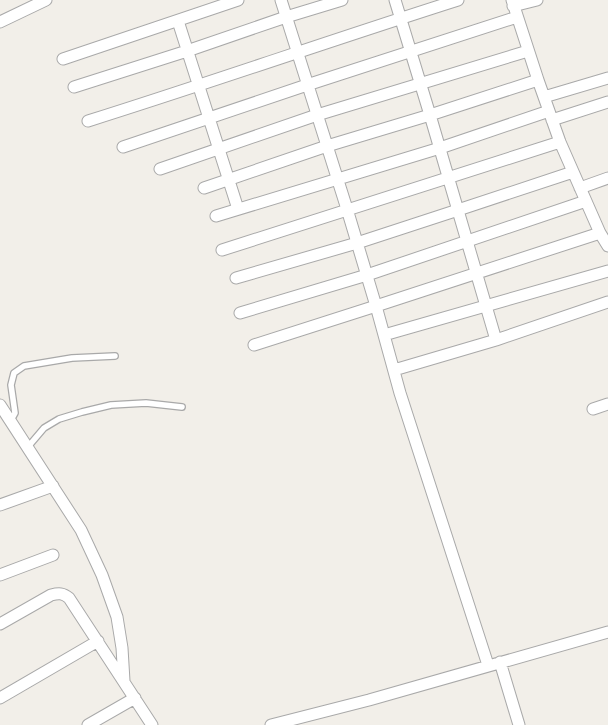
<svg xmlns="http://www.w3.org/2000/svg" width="608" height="725" font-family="'Archivo Narrow',sans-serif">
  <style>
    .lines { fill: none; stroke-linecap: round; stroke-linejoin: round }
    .lane-casing { stroke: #a9a9a9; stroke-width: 8 }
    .street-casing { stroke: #a9a9a9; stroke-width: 13 }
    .lane { stroke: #fff; stroke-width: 5.5 }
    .street { stroke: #fff; stroke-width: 11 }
  </style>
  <rect width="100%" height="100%" fill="#f2efe9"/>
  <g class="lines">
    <g class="lane-casing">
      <path id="lane" d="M10 422 15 413 11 385 14 373 24 366 72 358 115 356
        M27 448 44 428 59 419 82 412 111 405 146 403 182 407"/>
    </g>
    <g class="street-casing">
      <path id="street" d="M281 0 347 209 376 306 400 393 488 665
        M395 0 430 115 496 340
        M512 0 538 80 560 142 600 233 608 246
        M513 6 537 0
        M178 21 238 209
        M0 22 46 0
        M63 59 238 0
        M74 87 187 51 286 17 342 0
        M544 97 608 78
        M552 120 608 102
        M88 121C212 82 335 39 458 0
        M123 147 307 85 517 17
        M160 169 317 115 528 51
        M204 188 327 146 430 115 538 80
        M580 188 608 178
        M216 216 440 148 549 111
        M222 250 560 142
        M236 278 357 243 458 210 573 172
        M240 313 367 275 586 201
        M384 335 608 271
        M254 345 376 306 600 233
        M394 370 496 340 608 302
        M0 405 81 530 102 575 117 617 122 648 124 681
        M593 409 608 404
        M0 505 53 486
        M0 575 53 555
        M0 624 51 595C59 593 63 593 69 598L152 725
        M500 662 519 725
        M0 698 98 641
        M88 725 135 698
        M271 725 369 700 608 632"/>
    </g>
    <use href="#lane" class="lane"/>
    <use href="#street" class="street"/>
  </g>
</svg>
